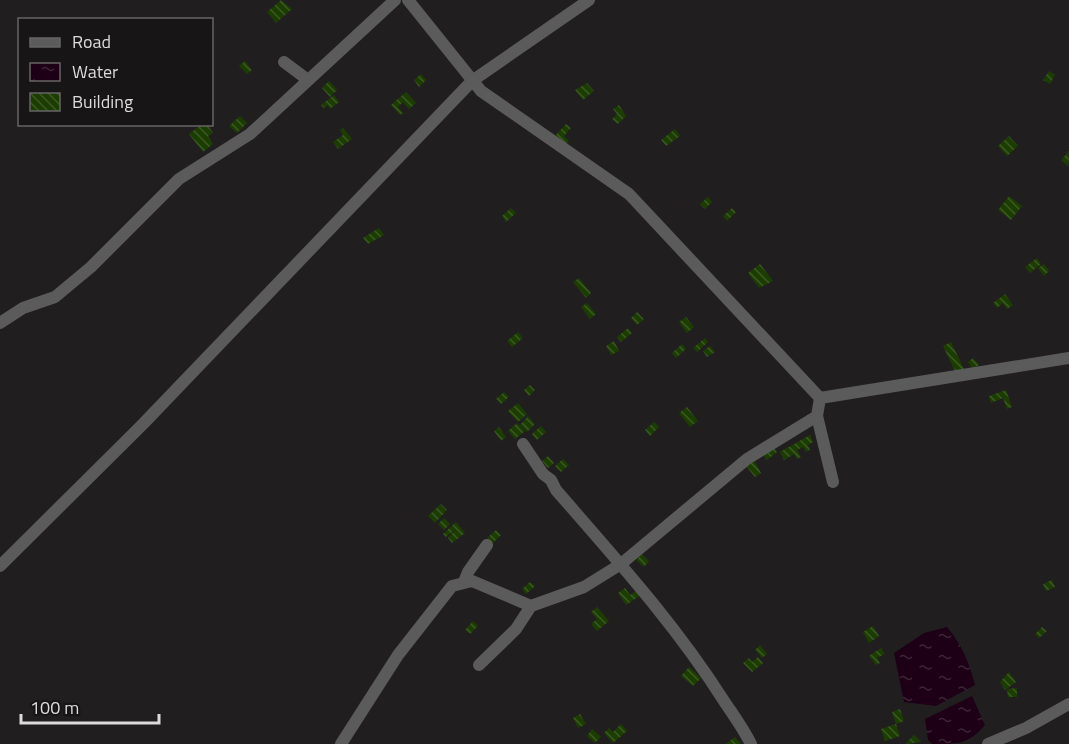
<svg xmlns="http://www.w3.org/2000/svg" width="1069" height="744" font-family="'Titillium Web',sans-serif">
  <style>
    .water { fill: url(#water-ripples) }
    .building { fill: url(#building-back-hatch) }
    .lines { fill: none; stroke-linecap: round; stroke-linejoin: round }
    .minor { stroke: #5c5b5c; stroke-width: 12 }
  </style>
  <defs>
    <pattern id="water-ripples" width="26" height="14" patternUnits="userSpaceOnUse" patternTransform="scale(1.5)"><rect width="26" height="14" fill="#1d0015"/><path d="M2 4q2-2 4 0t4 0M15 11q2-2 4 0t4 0" fill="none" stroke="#3d2536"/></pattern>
    <pattern id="building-back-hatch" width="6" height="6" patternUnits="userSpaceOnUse" patternTransform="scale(1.5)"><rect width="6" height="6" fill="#1b3e00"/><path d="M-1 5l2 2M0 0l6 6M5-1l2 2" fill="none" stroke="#3c5925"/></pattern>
  </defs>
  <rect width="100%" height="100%" fill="#211e20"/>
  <path class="water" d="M947 627C962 645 969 662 975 685L936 706 904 702 894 653 924 633Z
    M972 696 985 725C969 744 958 744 932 744L928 740 925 719Z"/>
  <path class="building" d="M281 0 292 9 276 23 267 12Z
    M245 61 252 70 247 74 239 66Z
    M1049 71 1055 75 1050 84 1043 80Z
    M421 74 426 80 419 87 414 80Z
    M329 81 337 90 330 97 322 88Z
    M587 83 594 91 583 100 575 90Z
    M406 92 416 103 409 109 403 102 398 107 403 113 400 115 391 105Z
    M334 95 339 102 330 109 328 105 324 108 321 105Z
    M619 105 626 116 618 124 612 119 617 114 613 109Z
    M240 116 247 123 237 133 229 126Z
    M202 124H207L213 133 208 136 213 144 203 152 189 134Z
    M566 124 571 128 564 136 569 141 564 146 554 137Z
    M343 128 352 139 338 149 333 142 343 135 340 130Z
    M675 129 680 136 666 146 661 140Z
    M1009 136 1018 146 1007 156 998 146Z
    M1069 151V167L1061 160Z
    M1009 196 1022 206 1011 220 998 210Z
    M708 197 712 202 705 209 700 204Z
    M511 208 516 213 506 222 502 216Z
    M732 208 736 212 727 221 723 216Z
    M379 228 384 235 368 244 363 238Z
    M1037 258 1041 264 1030 273 1025 267Z
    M760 264 773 281 759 288 748 273Z
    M1044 264 1049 271 1044 276 1038 268Z
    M579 278 591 293 586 298 573 282Z
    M1005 294 1013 305 1007 309 1003 303 997 308 993 303Z
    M587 303 596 314 590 319 581 307Z
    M637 312 644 319 637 325 631 318Z
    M686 317 694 327 687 333 679 322Z
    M628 328 632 333 621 342 617 337Z
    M518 332 523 338 512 347 507 341Z
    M705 338 708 342 697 352 693 348Z
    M614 341 619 351 611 355 606 346Z
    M951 342 964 369 956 373 943 346Z
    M682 344 686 349 676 358 672 353Z
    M710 346 715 352 707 357 703 351Z
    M973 358 979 365 973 369 968 362Z
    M530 385 535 390 529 396 524 390Z
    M1006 390 1012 407 1007 409 1003 398 991 403 989 396Z
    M504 392 509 397 501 404 496 399Z
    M518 403 527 414 518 422 508 411Z
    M687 407 698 421 690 427 679 413Z
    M528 416 535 424 527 432 520 425Z
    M654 422 659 427 650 436 645 430Z
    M517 423 525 431 515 439 508 431Z
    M541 426 546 432 537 440 532 434Z
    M499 427 506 437 501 441 494 431Z
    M810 435 813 442 808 445 810 450 806 452 803 447 797 450 801 457 797 459 794 454 784 460 780 452Z
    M772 446 777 452 767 460 762 454Z
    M548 456 554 463 548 468 542 461Z
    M563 459 569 465 561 472 555 466Z
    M754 460 761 473 755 477 746 466Z
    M441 504 447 510 435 523 428 516Z
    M444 518 450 524 444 530 438 524Z
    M456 522 465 533 452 543 448 538 456 529 446 537 443 534Z
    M496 530 501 535 492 544 487 538Z
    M642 554 649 561 644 567 636 560Z
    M1052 580 1055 587 1046 591 1043 584Z
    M530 582 535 586 526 594 522 589Z
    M625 588 630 595 638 590 641 595 626 605 618 593Z
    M597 607 609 621 597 631 591 624 597 619 591 612Z
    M473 621 478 626 470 634 465 630Z
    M873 626 879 636 869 643 863 632Z
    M1042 627 1047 631 1039 638 1035 634Z
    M760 645 767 654 762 658 755 650Z
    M881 648 885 654 877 658 880 663 876 665 869 656Z
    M758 657 763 663 752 672 743 663 749 658 752 662Z
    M689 667 701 678 693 686 681 676Z
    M1009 672 1016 682 1005 690 1000 682Z
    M1017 688V697H1008L1007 689Z
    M900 709 904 721 896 724 892 712Z
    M580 714 586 724 578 728 573 718Z
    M621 724 627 731 613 743 604 733 609 728 613 732Z
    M896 724 900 736 885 741 881 729Z
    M592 729 601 737 595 743 587 736Z
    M914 735 921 742 907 744 906 743Z
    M735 737 741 744H726Z"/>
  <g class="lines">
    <path class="minor" d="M408 0 481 91 629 194 820 398 1069 358
      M284 62 308 80
      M0 323 23 308 55 297 91 267 179 179 250 134 395 0
      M820 398 817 416 833 482
      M523 444 543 474 551 480 556 490C616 559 675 624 724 701 734 716 743 728 751 744
      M0 566 143 424 472 81 589 0
      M464 582 468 572 487 545
      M479 665 516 629 531 606 584 587 621 564 747 459 817 416
      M341 744 398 655 452 586 472 581 531 606
      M988 744 1026 728 1069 704"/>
  </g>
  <rect x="18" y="18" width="195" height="108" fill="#181517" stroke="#666465" stroke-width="1.5"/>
  <rect x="30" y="38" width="30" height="9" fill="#5c5b5c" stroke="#666465" stroke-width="1.5"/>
  <text x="72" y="48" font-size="18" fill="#dcdadb">Road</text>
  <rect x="30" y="63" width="30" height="18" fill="url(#water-ripples)" stroke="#666465" stroke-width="1.5"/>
  <text x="72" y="78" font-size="18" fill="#dcdadb">Water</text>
  <rect x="30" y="93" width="30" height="18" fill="url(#building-back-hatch)" stroke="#666465" stroke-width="1.5"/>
  <text x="72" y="108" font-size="18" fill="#dcdadb">Building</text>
  <path d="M21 714v9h138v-9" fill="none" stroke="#dcdadb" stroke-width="3"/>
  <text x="30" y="714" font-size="18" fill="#dcdadb" stroke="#181517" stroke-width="4.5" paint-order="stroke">100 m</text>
</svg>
